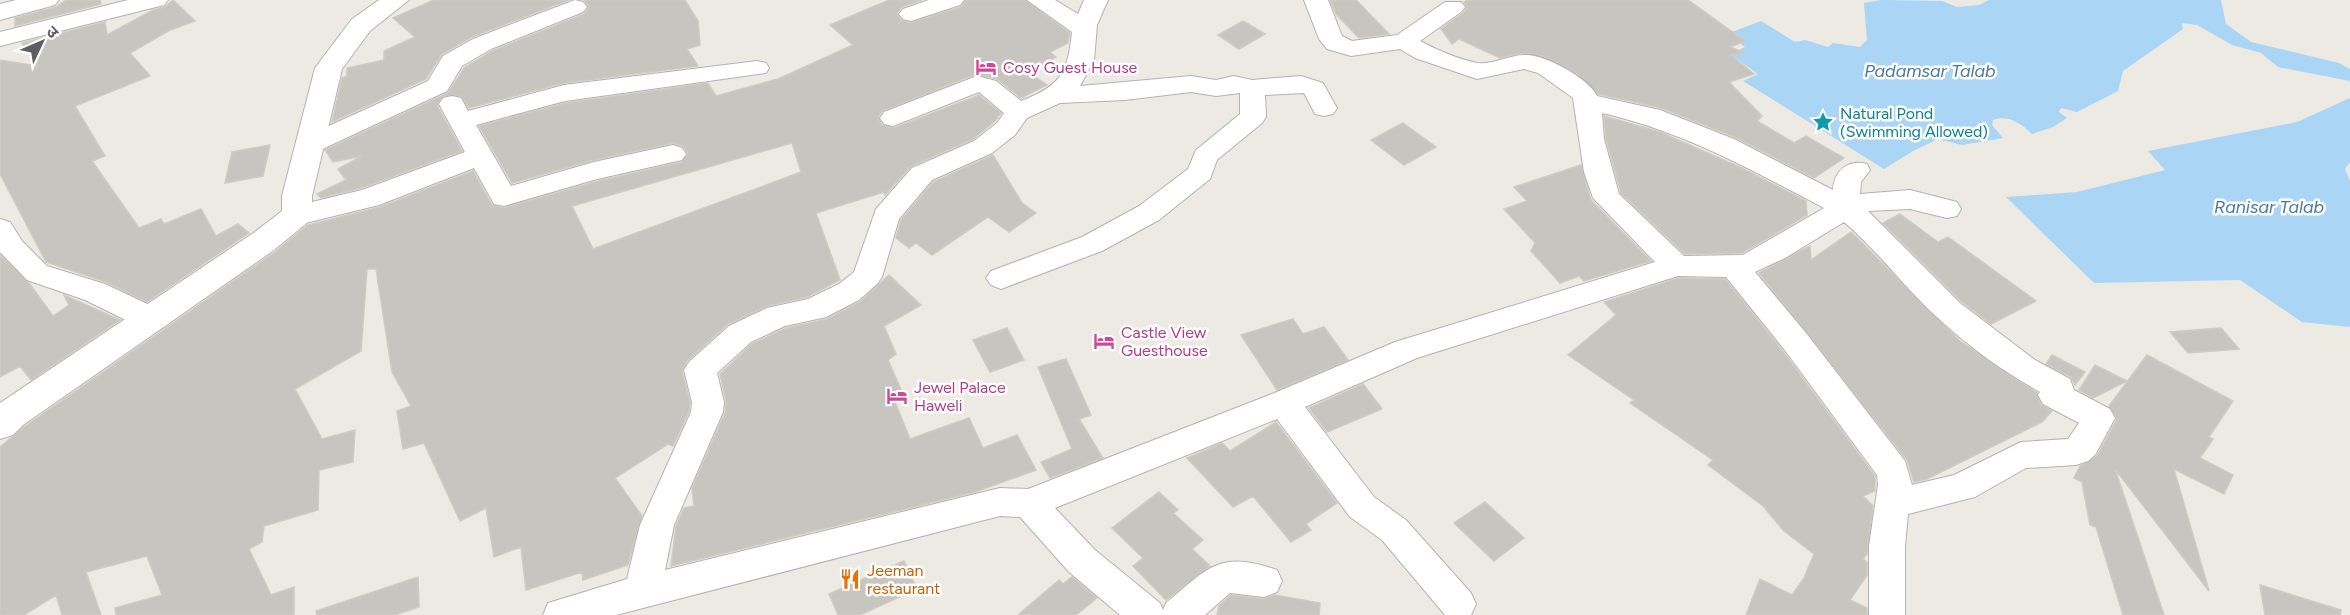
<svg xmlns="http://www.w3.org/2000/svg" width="2350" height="615" font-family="Figtree,'Noto Sans Devanagari',sans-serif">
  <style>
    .water { fill: #abd5f4 }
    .building { fill: #c7c5c0; stroke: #d0cbc2; stroke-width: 1.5; fill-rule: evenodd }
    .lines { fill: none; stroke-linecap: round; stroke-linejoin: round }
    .minor-casing { stroke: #b0b3b6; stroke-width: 2 }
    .tertiary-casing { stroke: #b0b3b6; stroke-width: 2 }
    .secondary-casing { stroke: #afb2b6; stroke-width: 2 }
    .minor { fill: #fff; fill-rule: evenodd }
    .tertiary { fill: #fff; fill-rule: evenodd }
    .secondary { fill: #fff; fill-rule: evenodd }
    .labels { text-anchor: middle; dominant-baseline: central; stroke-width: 5; stroke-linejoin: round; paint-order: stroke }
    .hotel-label { font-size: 16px; fill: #b23c85; stroke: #fff; text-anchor: start }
    .culture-label { font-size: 16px; fill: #0d838f; stroke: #fff; text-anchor: start }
    .food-label { font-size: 16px; fill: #c56008; stroke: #fff; text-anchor: start }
    .water-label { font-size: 18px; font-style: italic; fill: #4b77a4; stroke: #fff }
  </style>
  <rect width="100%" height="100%" fill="#eceae3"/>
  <path class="water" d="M1881 0 1942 1 1957 7 1979 5 1989 0H2221L2226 24 2251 42 2339 63 2350 69V81L2278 67 2261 53 2232 45 2197 25 2182 23 2183 29 2123 71 2118 91 2077 112 2061 108 2059 112 2067 118 2053 127 2032 134C2022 124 2008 114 1993 120L1992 125 2003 138 1962 145 1938 139 1913 151 1884 169 1743 81 1758 74 1730 54 1745 47 1727 34 1761 21 1795 42 1805 40 1828 47 1833 43 1860 47 1867 40 1864 3Z
    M2350 98V162L2345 169 2350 181V327L2302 322 2240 280 2094 283 2006 197 2077 192 2165 170 2148 151 2297 122Z"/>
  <path class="building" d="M66 0H100L101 4 15 26V18L56 7Z
    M173 0 195 21 170 30 130 53 150 76 75 106 105 156 92 161 139 228 161 219 164 224 201 209 216 236 238 224 249 233 147 302 106 282 46 262 0 174V60L37 66 22 43 105 22 107 35 153 10 165 7Z
    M434 0H569L472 37 442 54 426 79 332 122 342 78 347 76V68L384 60V51L415 37 393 18Z
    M584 0H685L698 21 700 45 687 49 698 66 564 83 469 108 461 96H443L437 105 462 151 361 188 321 198 317 194 346 180 338 169 362 156 333 162 325 150 448 93 464 68 492 51 584 14 589 7Z
    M889 0H922L902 7 897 13 901 20 910 23 961 7 966 0H1025L1070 33 1068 43 1050 52 1056 57 1028 72 1047 85 1021 98 997 79 976 74 882 111 878 117 882 125 894 128 979 95 1001 113 995 121 973 139 911 166 885 195 884 192 816 213 840 280 807 297 767 306 728 324 687 361 682 371 690 402 689 411 673 446 668 444 615 478 642 516 628 565 583 580 582 572 526 590 521 547 494 557 486 508 460 521 424 443 403 449 397 411 411 406 392 372 376 269H367L361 351 295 389 322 439 355 430 353 462 319 470 318 510 264 526 262 542 249 549 271 595 294 587V615H116L115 608 162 595 147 556 86 572 101 615H62L56 595 24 615H0V447L24 427 275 252 308 225 380 207 473 171 492 205 504 208 598 181 682 162 688 153 683 146 673 143 594 160 512 183 479 126 565 103 708 83 716 96 778 79 853 45 830 25ZM792 143 801 172 593 249 572 206Z
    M1330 0H1356L1389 34 1359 38 1336 14Z
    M1467 0H1688L1745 41 1730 47 1745 53 1731 55 1754 74 1729 82 1762 116 1757 121 1794 143 1806 136 1844 158 1814 178 1735 137 1661 108 1598 94 1577 73 1543 56 1523 53 1500 58 1459 39 1452 44 1441 29 1463 13 1467 7 1464 2Z
    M1243 21 1265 34 1239 49 1218 35Z
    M1604 116 1660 132 1742 168 1806 201 1807 215 1742 253 1685 254 1621 193 1606 139Z
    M1403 123 1436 147 1404 165 1371 140Z
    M270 145 263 176 225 183 232 152Z
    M993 155 1022 203 1036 213 1009 232 988 217 932 255 916 243 909 248 896 238 901 220 933 182Z
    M1581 165 1591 200 1651 261 1584 281 1579 276 1560 283 1531 251 1535 243 1504 209 1527 201 1514 187Z
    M1900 214 1938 242 1948 237 2036 301 1991 324 1961 301 1883 223Z
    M1851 232 1960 341 2037 393 2041 405 2052 411 2042 422 1927 479 1914 482 1907 460 1759 273 1810 246 1811 260Z
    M0 255 29 283 53 316 69 305 64 295 120 320 31 380 20 366 0 377Z
    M889 275 921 305 884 326 896 354 888 360 903 394 893 397 910 439 969 418 983 448 1017 435 1036 470 975 492 671 566 676 526 684 508 694 506 692 488 725 413 726 401 720 374 752 344 786 328 827 319 860 302Z
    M1678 278 1725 279 1782 350 1875 476V491L1863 496 1873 506 1867 554 1863 559 1867 562V575L1850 600 1867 608V615H1746L1760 579 1792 595 1804 578 1814 554 1784 531 1763 506 1708 465 1713 460 1630 403 1634 400 1568 355 1616 315 1604 302Z
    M1293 319 1303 334 1324 327 1348 360 1277 390 1241 335Z
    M1007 328 1024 360 990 372 973 340Z
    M2221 328 2239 349 2188 353 2170 332Z
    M2052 355 2085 372 2075 385 2071 377 2046 364Z
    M2147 355 2233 401 2209 437 2213 439 2200 458 2233 475 2224 494 2174 469 2209 591 2115 469 2164 615H2123L2096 527 2090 525 2082 482 2074 478 2080 466 2097 456 2117 419 2109 406Z
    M1066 359 1091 415 1079 419 1103 458 1050 478 1041 462 1072 449 1038 367Z
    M2095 365 2127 381 2093 398 2079 390Z
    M1363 384 1382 409 1327 432 1309 408Z
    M1276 422 1337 503 1306 524 1311 530 1291 542 1253 496 1233 507 1187 458 1222 443 1230 451Z
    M1159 492 1178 510 1173 513 1203 540 1192 549 1210 566 1166 600 1133 566 1143 558 1112 528Z
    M1485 502 1524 538 1494 561 1454 523Z
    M904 561 917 589 860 615H838L829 594Z
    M418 577 419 607 395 615H317L316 611Z
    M1072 577 1097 598 1076 615H1018L1059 580 1063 584Z
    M2260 585 2341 610 2340 615H2265Z
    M1231 595 1264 599 1275 595 1320 603 1319 615H1217L1219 606Z"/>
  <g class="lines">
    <g class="minor-casing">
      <path id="minor" d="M128 0H168L164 5 0 46V32Z
        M575 0 583 2 587 7 583 12 491 49 462 66 447 91 318 151 309 154 300 151 296 145 300 139 428 81 443 56 473 39Z
        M929 0H964L960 5 911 21 903 19 899 14 903 9Z
        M1027 0H1055L1078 14 1084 0H1108L1097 25 1094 60 1080 86 1191 76 1216 80 1234 76 1252 80 1301 76 1323 83 1337 108 1333 114 1324 116 1315 114 1304 93 1265 95 1266 117 1262 123 1217 160 1210 179 1159 220 1102 251 1001 289 991 285 986 278 991 271 1082 237 1139 206 1188 169 1196 150 1240 114V93L1216 96 1191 92 1125 100 1060 103 1027 118 1015 135 992 153 932 180 899 219 882 277 877 284 859 300 826 317 785 326 751 342 717 373 724 402 723 412 674 525 665 570 1000 488 1028 489 1272 394 1395 342 1655 262 1593 198 1584 172 1573 98 1538 73 1524 69 1477 79 1415 58 1400 49 1351 56 1327 49 1319 39 1304 0H1328L1342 36 1352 41 1397 35 1445 2H1461L1465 7 1461 12 1420 41C1437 50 1458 59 1477 63 1491 65 1508 56 1523 55 1543 53 1589 78 1597 96L1660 110 1734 139 1833 190C1834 171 1848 159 1867 164L1870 170 1861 182 1860 194 1910 190 1957 202 1961 209 1957 216 1947 218 1910 209 1868 211 1960 303 2035 360 2070 379 2074 390 2110 409 2115 418 2095 455 2088 461 2076 465 2026 468 1975 497 1908 514 1905 546V615H1869V546L1878 485 1877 475 1784 349 1726 277 1678 276 1417 358 1305 407 1374 497 1406 520 1471 593 1476 604 1471 615H1445L1382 540 1350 517 1277 419 1055 508 1095 550 1160 603 1163 610 1166 603C1207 569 1219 549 1277 570L1282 581 1277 592 1264 597 1230 593 1205 615H1120L1069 572 1020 517 1000 516 616 615H543L548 603 627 579 640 525 691 412 692 402 684 370 689 362 729 326 767 308 808 299 839 284 854 272 876 209 912 168 974 141 997 123 1004 113 979 92 893 126 884 124 880 118 884 112 977 76 996 81 1021 101C1061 86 1068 72 1072 32ZM1602 113C1682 131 1752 170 1824 208L1743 255 1684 256 1619 194 1604 139ZM1844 222C1878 251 1905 288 1938 318 1968 346 2004 372 2040 392L2038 395 2043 404 2079 423 2068 439 2021 442 1954 475 1912 485 1905 461 1806 333 1755 272 1785 258Z
        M757 61 766 63 769 68 766 73 565 101 476 125 511 186 594 162 673 145 682 148 686 154 682 160 597 179 504 206 494 204 474 168 379 205 297 225 287 222 283 215 287 208 362 190 465 152 439 104 443 98 452 96 461 98 468 111 564 85Z
        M0 219 10 222 22 241 47 266 105 284 160 310 164 318 160 326 149 329 138 326 85 300 27 280 0 252Z"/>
    </g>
    <g class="tertiary-casing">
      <path id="tertiary" d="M379 0H409L370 31 342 69 312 196V215L308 222 274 250 23 425 13 435 0 439V403L252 234 282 211V196L315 68 352 19Z"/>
    </g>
    <g class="secondary-casing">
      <path id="secondary" d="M16 0H59L55 5 0 20V4Z"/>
    </g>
    <use href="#minor" class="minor"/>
    <use href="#tertiary" class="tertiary"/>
    <use href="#secondary" class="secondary"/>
  </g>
  <defs>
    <g id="hotel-bare" transform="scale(1.62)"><path d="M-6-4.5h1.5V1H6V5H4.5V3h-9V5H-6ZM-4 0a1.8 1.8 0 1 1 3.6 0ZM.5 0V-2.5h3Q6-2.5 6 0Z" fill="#d1479c" stroke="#fff" stroke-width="2.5" paint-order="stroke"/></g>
    <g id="sight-bare" transform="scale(1.62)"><path d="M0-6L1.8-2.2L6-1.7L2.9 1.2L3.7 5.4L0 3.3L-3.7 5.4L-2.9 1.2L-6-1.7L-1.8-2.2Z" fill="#0f9aa8" stroke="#fff" stroke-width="2.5" paint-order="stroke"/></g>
    <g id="restaurant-bare" transform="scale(1.62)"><path d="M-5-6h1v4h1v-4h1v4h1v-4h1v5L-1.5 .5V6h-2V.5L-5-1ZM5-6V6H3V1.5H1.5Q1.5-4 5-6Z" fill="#e8710a" stroke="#fff" stroke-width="2.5" paint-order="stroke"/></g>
  </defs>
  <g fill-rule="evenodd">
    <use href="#hotel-bare" x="986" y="67"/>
    <use href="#sight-bare" x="1823" y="122"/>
    <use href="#hotel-bare" x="1104" y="341"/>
    <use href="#hotel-bare" x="897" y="396"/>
    <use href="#restaurant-bare" x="850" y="579"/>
  </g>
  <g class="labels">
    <g class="hotel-label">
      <text x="1003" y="67">Cosy Guest House</text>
      <text x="1121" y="332">Castle View<tspan x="1121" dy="18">Guesthouse</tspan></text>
      <text x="914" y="387">Jewel Palace<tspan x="914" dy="18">Haweli</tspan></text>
    </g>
    <g class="culture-label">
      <text x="1840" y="113">Natural Pond<tspan x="1840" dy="18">(Swimming Allowed)</tspan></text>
    </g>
    <g class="food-label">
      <text x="867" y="570">Jeeman<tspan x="867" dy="18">restaurant</tspan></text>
    </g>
    <g class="water-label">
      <text x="1930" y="71">Padamsar Talab</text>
      <text x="2269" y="207">Ranisar Talab</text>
    </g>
  </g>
  <g transform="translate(42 42) rotate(46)" stroke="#ffffff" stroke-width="4.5" paint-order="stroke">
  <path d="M0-4.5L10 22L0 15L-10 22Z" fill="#5b5e62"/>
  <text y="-9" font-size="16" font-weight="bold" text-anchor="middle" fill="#5b5e62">उ</text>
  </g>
</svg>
